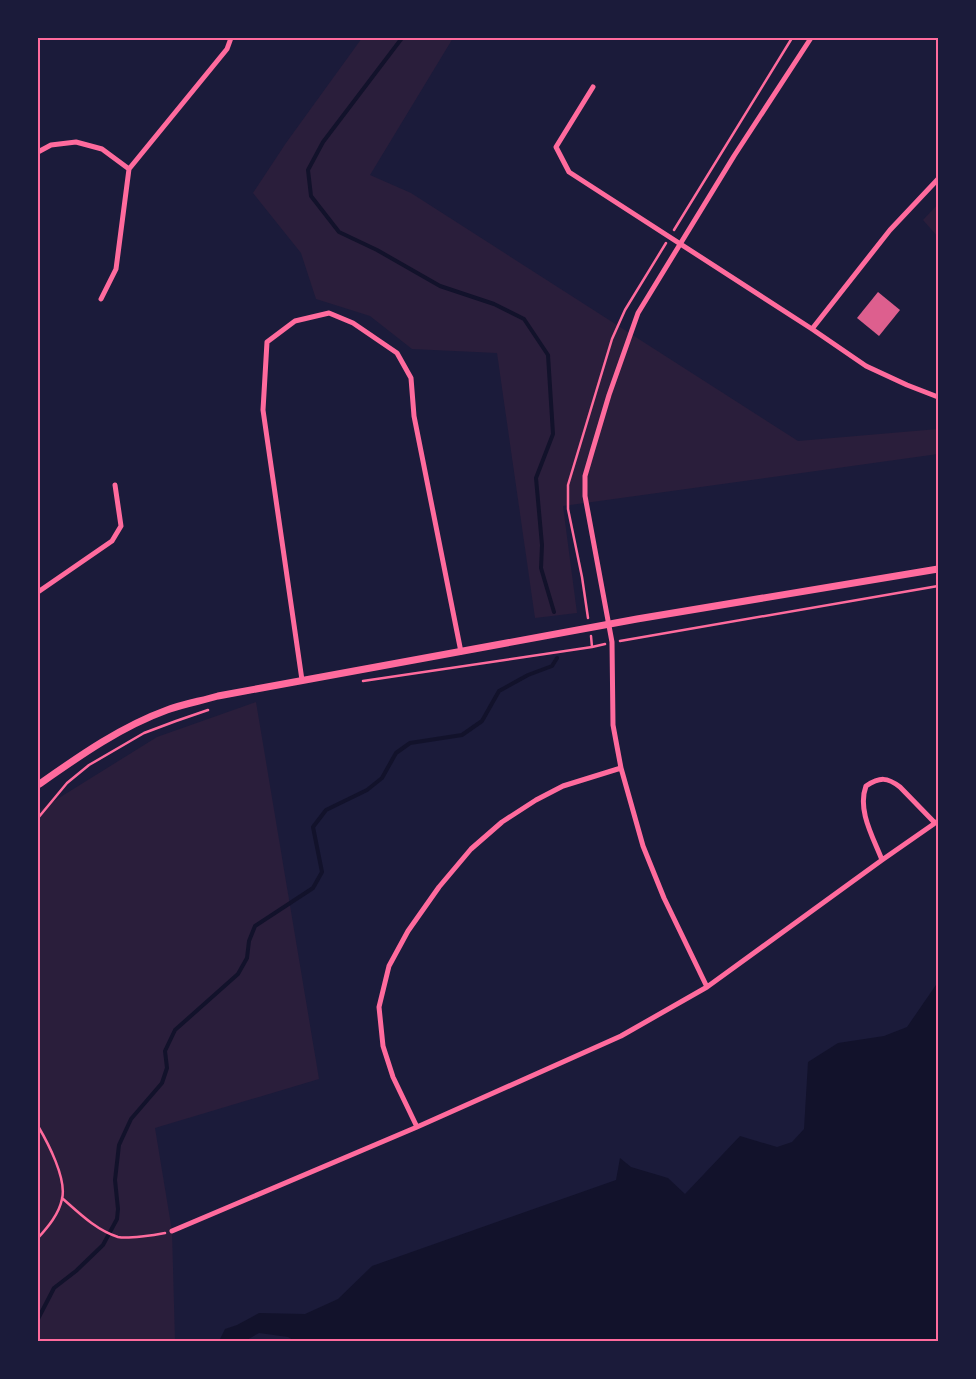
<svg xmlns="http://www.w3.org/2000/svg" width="976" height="1379" font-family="'Space Grotesk',sans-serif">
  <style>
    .green { fill: #2a1e3b }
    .water { fill: #12122b }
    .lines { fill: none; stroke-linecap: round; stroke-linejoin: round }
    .stream { stroke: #12122b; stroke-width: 4 }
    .building { fill: #dd5f8e }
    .path { stroke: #ff6b9d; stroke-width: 2.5 }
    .minor { stroke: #ff6b9d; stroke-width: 5 }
    .tertiary { stroke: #ff6b9d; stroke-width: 7 }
    .neatline { fill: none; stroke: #ff6b9d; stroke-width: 2 }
  </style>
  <rect width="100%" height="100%" fill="#1b1b3a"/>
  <path class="green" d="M362 38H453L370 175 411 193 798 441 938 429V454L563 506 577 613 535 618 497 353 412 349 370 316 316 299 301 253 253 193 286 143Z
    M938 204V237L923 220Z
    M256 702 319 1079 155 1128 172 1231 175 1341 38 1342V811L157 737Z"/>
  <path class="water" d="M938 982V1341L296 1342 288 1337 259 1333 245 1341H219L225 1329 237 1325 259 1313 305 1314 338 1299 372 1266 616 1180 620 1158 631 1167 668 1178 685 1194 740 1136 777 1147 792 1142 804 1129 808 1062 838 1043 884 1036 907 1027Z"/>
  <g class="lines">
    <path class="stream" d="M402 38 323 142 308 170 311 196 339 232 377 250 440 286 494 304 524 319 548 355 553 434 536 478 542 545 541 568 554 612
      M38 1319 54 1288 76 1271 103 1245 117 1219 118 1209 115 1180 119 1145 131 1119 162 1083 167 1068 165 1051 175 1030 238 974 247 958 249 941 255 926 313 888 322 872 313 827 326 810 367 790 382 778 396 753 410 743 462 735 482 721 499 691 528 675 552 666 557 658"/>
  </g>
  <path class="building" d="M878 292 900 310 879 336 857 318Z"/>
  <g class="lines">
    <path class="path" d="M674 230 792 38
      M588 618 582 577 568 509V485L612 339 625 310 666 243
      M591 636 592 647
      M620 641 938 586
      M363 681 592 647 605 644
      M38 818 67 783 89 765 144 733 176 721 208 710
      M38 1126C48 1143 67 1179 62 1199 59 1214 48 1227 38 1238
      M62 1198C79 1213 96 1230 118 1237 128 1239 155 1235 165 1233"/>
    <path class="minor" d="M593 87 556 147 569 172 812 329 866 366 907 385 938 397
      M38 152 51 145 76 142 102 149 129 169
      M101 299 116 269 129 169 227 49 231 38
      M812 329 890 230 938 179
      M38 592 112 541 121 526 115 485
      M302 680 263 410 267 342 295 321 329 313 353 323 397 353 411 378 414 416 461 652
      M882 860C873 837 857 810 866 786 880 777 887 777 900 787L935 823
      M707 987 664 898 643 846 621 768 613 725 612 642 585 496V476L592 452 609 395 638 313 734 156 811 38
      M417 1127 393 1077 383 1046 379 1007 389 966 408 931 439 887 471 849 502 822 536 800 563 786 621 768
      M172 1231 417 1127 621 1036 707 987 882 860 938 821"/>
    <path class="tertiary" d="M38 785C78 757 120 727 167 710 183 704 201 701 218 696L637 619 938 569"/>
  </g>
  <rect width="976" height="1379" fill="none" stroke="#1b1b3a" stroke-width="78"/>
  <rect x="39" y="39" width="898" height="1301" class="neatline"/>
</svg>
